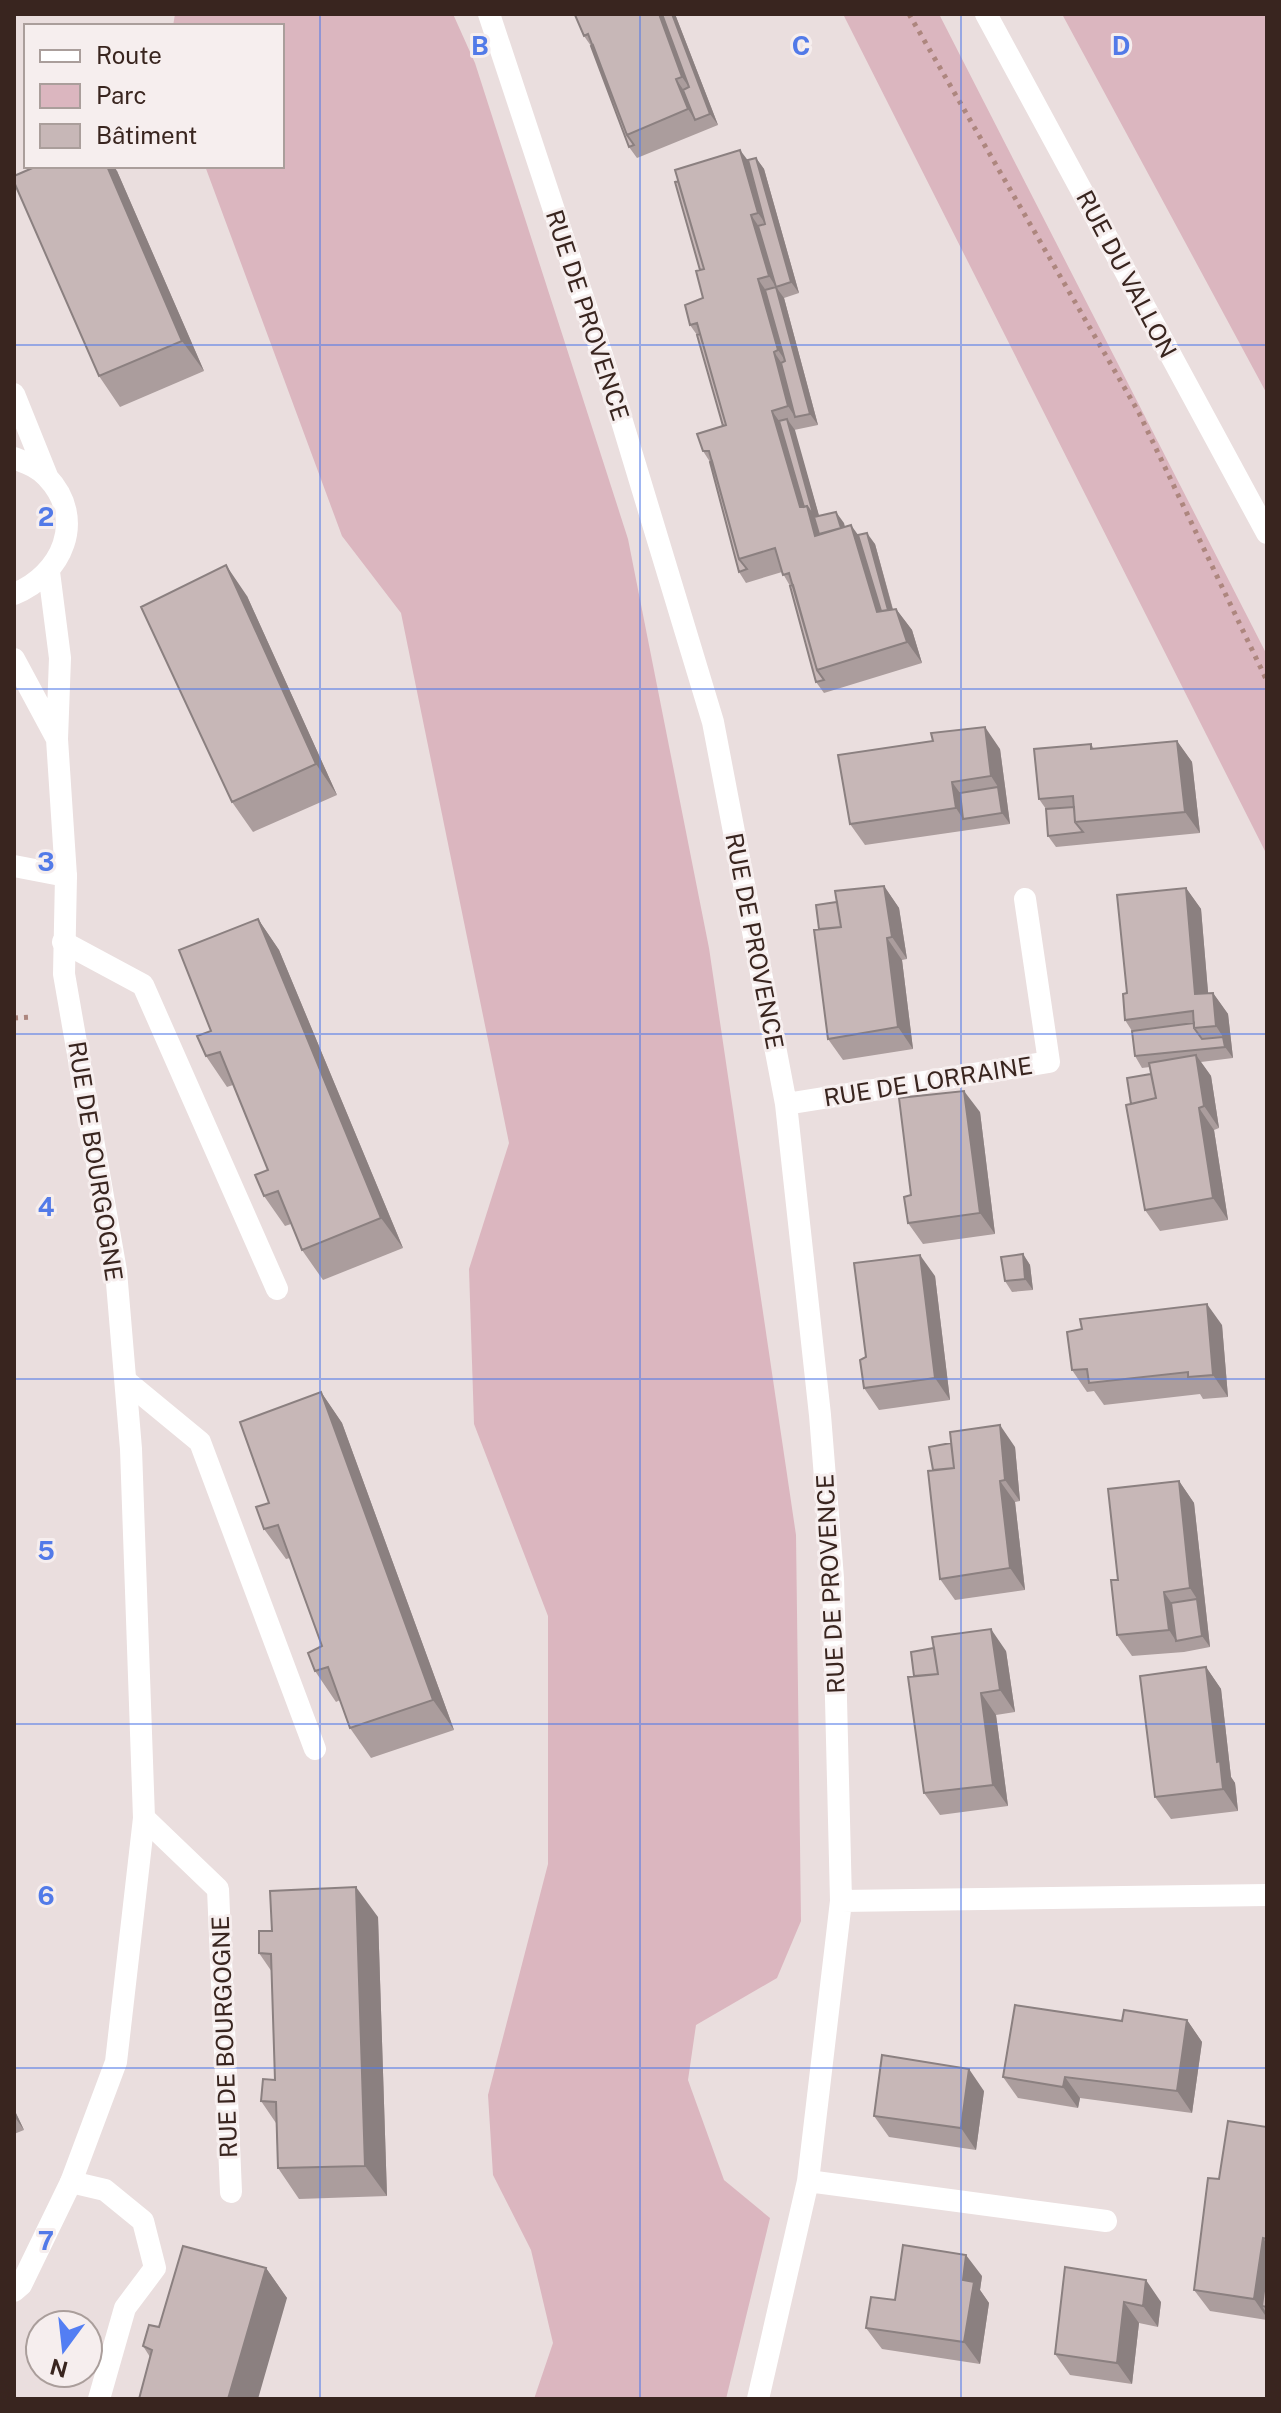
<svg xmlns="http://www.w3.org/2000/svg" width="1281" height="2413" font-family="'Public Sans',sans-serif">
  <style>
    .green { fill: #dbb6bf }
    .lines { fill: none; stroke-linecap: round; stroke-linejoin: round }
    .path { stroke: #ad867e; stroke-width: 5; stroke-dasharray: 4 6; stroke-linecap: butt }
    .service { stroke: #fff; stroke-width: 22 }
    .minor { stroke: #fff; stroke-width: 22 }
    .tertiary { stroke: #fff; stroke-width: 22 }
    .wall { fill: #ab9d9d }
    .shaded-wall { fill: #8b8080 }
    .building { fill: #c7b7b7; stroke: #8b8080; stroke-width: 2 }
    .grid { fill: none; stroke: #527ae8; stroke-width: 2; stroke-opacity: 0.55 }
    .labels { text-anchor: middle; dominant-baseline: central; stroke-width: 6; stroke-linejoin: round; paint-order: stroke }
    .street-label { font-size: 24px; fill: #39251f; stroke: #f6eeee }
    .grid-label { font-size: 26px; text-anchor: middle; font-weight: bold; fill: #527ae8; stroke: #f6eeee; stroke-width: 6; stroke-linejoin: round; paint-order: stroke }
  </style>
  <rect width="100%" height="100%" fill="#eadede"/>
  <path class="green" d="M175 14H453L475 63 628 539 709 948 796 1535 801 1921 777 1978 696 2025 688 2080 724 2180 770 2218 726 2399H534L553 2343 531 2250 493 2175 488 2095 548 1864V1616L474 1424 469 1269 509 1143 401 613 342 536 205 166H282V26H173Z
    M843 14H939L1267 655V855Z
    M1062 14H1267V394Z"/>
  <g class="lines">
    <path class="path" d="M909 14 1139 413 1267 681
      M14 1018 33 1017"/>
    <path class="service" d="M14 866 66 876
      M63 942 143 985 277 1289
      M126 1381 200 1442 315 1749
      M144 1818 218 1889 231 2192
      M71 2182 105 2190 143 2221 155 2268 125 2308 99 2399"/>
    <path class="minor" d="M489 14 601 352 713 722 786 1104 820 1415 833 1578 841 1901 808 2181 758 2399
      M14 394 47 476
      M14 458C26 463 38 467 47 477 87 519 62 575 14 594
      M14 659 57 739 60 658 49 572
      M786 1104 1049 1062 1025 899
      M841 1901 1267 1895
      M808 2181 1106 2221
      M14 2291 21 2285 71 2182 116 2062 144 1818 131 1449 116 1271 64 974 66 876 57 739"/>
    <path class="tertiary" d="M986 14 1267 533"/>
  </g>
  <path class="wall" d="M577 14H675L718 125 637 158 629 147 591 46 584 36Z
    M756 158 764 169 799 293 784 298 818 425 794 430 819 516 836 512 845 527 875 544 893 609H896L912 630 922 663 824 693 816 682 790 586 782 572 746 583 739 572 710 462 703 451 723 426 697 335 690 325 703 298 748 160Z
    M117 171 204 371 120 407 99 376Z
    M247 596 337 795 253 832 232 802Z
    M1177 741 1192 762 1200 833 1056 847 1048 836 1046 809 1039 799 1091 744 1094 749Z
    M1000 749 1010 824 865 845 850 824Z
    M884 886 899 908 907 959 902 960 913 1049 843 1060 828 1039 819 930 837 902Z
    M1186 888 1201 909 1208 993H1213L1228 1014 1233 1058 1201 1062 1211 1076 1219 1128 1214 1130 1228 1220 1160 1231 1145 1210 1131 1104 1151 1074 1150 1067 1142 1068 1135 1056 1132 1031 1125 1020 1127 993Z
    M258 919 279 950 403 1248 323 1280 302 1250 291 1224 285 1226 264 1196 268 1170 233 1085 227 1087 206 1056 211 1031Z
    M980 1112 995 1234 923 1244 908 1223 911 1195Z
    M1023 1254 1030 1265 1033 1290 1012 1292 1005 1281Z
    M935 1276 950 1400 879 1410 864 1388 866 1357Z
    M1222 1325 1228 1397 1203 1399 1200 1394 1104 1405 1094 1391 1087 1392 1072 1370Z
    M321 1392 342 1423 454 1730 371 1758 350 1728 340 1700 336 1702 315 1671 322 1646 290 1558 286 1559 264 1529 269 1503Z
    M1015 1447 1020 1501 1015 1502 1025 1590 955 1600 940 1579 933 1470Z
    M1179 1481 1194 1503 1210 1647 1184 1652 1132 1656 1117 1635 1118 1580Z
    M1006 1651 1015 1712 996 1715 1008 1806 940 1815 924 1793 914 1676Z
    M1206 1667 1221 1689 1231 1777 1235 1783 1238 1811 1171 1819 1155 1797Z
    M378 1917 387 2196 299 2199 278 2168 276 2123 261 2101 275 2080 272 1972 259 1953 272 1931Z
    M1187 2020 1202 2042 1192 2113 1080 2098 1078 2108 1018 2098 1003 2077 1122 2021Z
    M984 2091 976 2150 889 2137 874 2116Z
    M14 2109 24 2130 14 2134Z
    M1267 2127V2320L1210 2311 1194 2290 1219 2179Z
    M1065 2267 1161 2302 1158 2327 1139 2323 1132 2384 1070 2375 1055 2354Z
    M266 2268 287 2298 150 2357 143 2346 159 2327Z
    M982 2276 980 2290 989 2303 980 2364 882 2349 866 2328Z"/>
  <path class="shaded-wall" d="M659 14H666L697 99 682 77Z
    M672 14H675L718 125 710 114Z
    M676 79 691 101 695 120 688 109Z
    M740 150 756 171 773 235 758 213Z
    M756 158 764 169 799 293 791 282Z
    M107 166H114L117 171 204 371 182 341Z
    M751 215 766 237 776 287 769 276Z
    M758 279 773 301 793 372 778 350Z
    M776 287 784 298 818 425 810 414Z
    M774 352 789 374 795 417 788 406Z
    M772 411 787 432V419L795 430 827 544 815 536 800 507Z
    M836 512 844 523 851 549 844 538Z
    M851 525 866 546 888 622 877 612Z
    M867 533 875 544 899 633 891 621Z
    M226 565 247 596 337 795 316 764Z
    M896 609 912 630 922 663 907 642Z
    M985 727 1000 749 1010 824 1002 813 998 787 991 776Z
    M1177 741 1192 762 1200 833 1185 812Z
    M952 782 968 804 963 819 956 808Z
    M884 886 899 908 907 959 892 937Z
    M1186 888 1201 909 1210 1015 1195 994Z
    M258 919 279 950 403 1248 381 1218Z
    M887 938 902 960 913 1049 898 1027Z
    M1213 993 1228 1014 1233 1058 1225 1047 1223 1037 1216 1026Z
    M1196 1055 1211 1076 1219 1128 1204 1106Z
    M964 1091 980 1112 995 1234 980 1213Z
    M1199 1108 1214 1130 1228 1220 1213 1198Z
    M1023 1254 1030 1265 1033 1290 1025 1279Z
    M920 1255 935 1276 950 1400 935 1378Z
    M1207 1304 1222 1325 1228 1397 1213 1375Z
    M321 1392 342 1423 454 1730 433 1700Z
    M1000 1425 1015 1447 1020 1501 1005 1480Z
    M1000 1481 1015 1502 1025 1590 1010 1568Z
    M1179 1481 1194 1503 1210 1647 1202 1636 1197 1599 1190 1588Z
    M1164 1592 1179 1614 1176 1641 1169 1630Z
    M991 1629 1006 1651 1015 1712 1000 1690Z
    M1206 1667 1221 1689 1231 1777 1235 1783 1238 1811 1223 1789 1217 1762Z
    M981 1693 996 1715 1008 1806 993 1785Z
    M356 1887 378 1917 387 2196 365 2166Z
    M1187 2020 1202 2042 1192 2113 1177 2091Z
    M969 2069 984 2091 976 2150 961 2128Z
    M1065 2077 1080 2098 1078 2108 1063 2087Z
    M14 2109 24 2130 14 2116Z
    M1263 2238 1267 2244V2307L1262 2306 1267 2314V2318L1254 2299Z
    M966 2255 982 2276 980 2290 989 2303 980 2364 964 2342 963 2280Z
    M266 2268 287 2298 258 2399H228Z
    M1146 2280 1161 2302 1158 2327 1143 2306Z
    M1124 2302 1139 2323 1132 2384 1117 2363Z"/>
  <path class="building" d="M577 14H659L682 77 676 79 688 109 627 135 588 34 584 36 575 15Z
    M662 14H672L710 114 695 120 683 90 689 87Z
    M593 45 627 135 634 145 629 147 591 46Z
    M740 150 758 213 751 215 769 276 758 279 778 350 774 352 788 406 772 411 800 507 807 506 815 536 851 525 877 612 896 609 907 642 817 670 789 573 783 575 775 548 739 559 709 451H703L697 434 726 425 697 323 690 325 685 305 703 298 696 271 704 269 675 170Z
    M756 158 791 282 776 287 758 226 765 224 748 160Z
    M37 166H107L182 341 99 376 14 182V176Z
    M678 181 704 269 700 270 675 182Z
    M776 287 810 414 795 417 781 363 785 361 765 290Z
    M700 334 726 425 723 426 697 335Z
    M787 419 814 517 807 506 804 507 779 421Z
    M712 461 739 559 747 569 739 572 710 462Z
    M836 512 841 528 819 534 814 517Z
    M867 533 888 610 881 611 858 535Z
    M226 565 316 764 232 802 141 607Z
    M793 585 817 670 824 680 816 682 790 586Z
    M985 727 991 776 952 782 956 808 850 824 838 755 933 741 931 733Z
    M1177 741 1185 812 1075 822 1073 796 1039 799 1034 749 1091 744V749Z
    M998 787 1002 813 963 819 960 793Z
    M1074 807 1075 822 1083 832 1048 836 1046 809Z
    M884 886 892 937 887 938 898 1027 828 1039 814 930 841 927 835 891Z
    M1186 888 1195 994 1213 993 1216 1026 1194 1028 1193 1011 1125 1020 1123 994 1127 993 1117 895Z
    M837 902 841 927 819 929 816 905Z
    M258 919 381 1218 302 1250 278 1191 264 1196 255 1175 268 1170 220 1052 206 1056 197 1036 211 1031 179 950Z
    M1194 1023V1028L1202 1039 1223 1037 1225 1047 1135 1056 1132 1031Z
    M1196 1055 1204 1106 1199 1108 1213 1198 1145 1210 1126 1105 1156 1098 1149 1063Z
    M1151 1074 1156 1098 1131 1104 1127 1078Z
    M964 1091 980 1213 908 1223 904 1197 911 1195 899 1098Z
    M1023 1254 1025 1279 1005 1281 1001 1257Z
    M920 1255 935 1378 864 1388 860 1360 866 1357 854 1263Z
    M1207 1304 1213 1375 1188 1377V1372L1089 1383 1087 1369 1072 1370 1067 1332 1082 1329 1080 1319Z
    M321 1392 433 1700 350 1728 328 1667 315 1671 308 1653 322 1646 278 1525 264 1529 256 1507 269 1503 240 1422Z
    M1000 1425 1005 1480 1000 1481 1010 1568 940 1579 928 1471 954 1468 950 1432Z
    M951 1443 954 1468 933 1470 929 1447Z
    M1179 1481 1190 1588 1164 1592 1169 1630 1117 1635 1111 1580H1118L1108 1489Z
    M1197 1599 1202 1636 1176 1641 1171 1603Z
    M991 1629 1000 1690 981 1693 993 1785 924 1793 908 1677 938 1674 932 1637Z
    M934 1648 938 1674 914 1676 911 1652Z
    M1206 1667 1217 1762 1220 1761 1223 1789 1155 1797 1140 1676Z
    M356 1887 365 2166 278 2168 276 2102 261 2101 263 2079 275 2080 271 1954 259 1953V1931H272L270 1891Z
    M1015 2005 1122 2021 1124 2010 1187 2020 1177 2091 1065 2077 1063 2087 1003 2077Z
    M882 2055 969 2069 961 2128 874 2116Z
    M1228 2121 1267 2127V2239L1263 2238 1254 2299 1194 2290 1208 2178 1219 2179Z
    M903 2245 966 2255 963 2280 974 2282 964 2342 866 2328 871 2297 895 2300Z
    M183 2246 266 2268 228 2399H139L152 2350 143 2346 149 2325 159 2327Z
    M1065 2267 1146 2280 1143 2306 1124 2302 1117 2363 1055 2354Z
    M1267 2269V2307L1262 2306Z"/>
  <path class="grid" d="M320 14V2399M640 14V2399M961 14V2399M14 345H1267M14 689H1267M14 1034H1267M14 1379H1267M14 1724H1267M14 2068H1267"/>
  <g class="labels">
    <g class="street-label">
      <text transform="translate(1127 274) rotate(62)">RUE DU VALLON</text>
      <text transform="translate(588 315) rotate(72)">RUE DE PROVENCE</text>
      <text transform="translate(755 941) rotate(79)">RUE DE PROVENCE</text>
      <text transform="translate(928 1081) rotate(-9)">RUE DE LORRAINE</text>
      <text transform="translate(96 1161) rotate(81)">RUE DE BOURGOGNE</text>
      <text transform="translate(830 1584) rotate(-93)">RUE DE PROVENCE</text>
      <text transform="translate(224 2037) rotate(-92)">RUE DE BOURGOGNE</text>
    </g>
  </g>
  <g class="grid-label">
    <text x="480" y="55">B</text>
    <text x="801" y="55">C</text>
    <text x="1121" y="55">D</text>
    <text x="46" y="526">2</text>
    <text x="46" y="871">3</text>
    <text x="46" y="1216">4</text>
    <text x="46" y="1560">5</text>
    <text x="46" y="1905">6</text>
    <text x="46" y="2250">7</text>
  </g>
  <rect width="1281" height="2413" fill="none" stroke="#39251f" stroke-width="32"/>
  <rect x="24" y="24" width="260" height="144" fill="#f6eeee" stroke="#aa9e9b" stroke-width="2"/>
  <rect x="40" y="50" width="40" height="12" fill="#ffffff" stroke="#aa9e9b" stroke-width="2"/>
  <text x="96" y="64" font-size="24" fill="#39251f">Route</text>
  <rect x="40" y="84" width="40" height="24" fill="#dbb6bf" stroke="#aa9e9b" stroke-width="2"/>
  <text x="96" y="104" font-size="24" fill="#39251f">Parc</text>
  <rect x="40" y="124" width="40" height="24" fill="#c7b7b7" stroke="#aa9e9b" stroke-width="2"/>
  <text x="96" y="144" font-size="24" fill="#39251f">Bâtiment</text>
  <g transform="translate(64 2349) rotate(195)"><circle r="38" fill="#f6eeee" stroke="#aa9e9b" stroke-width="2"/>
  <path d="M0-6L14 30L0 20L-14 30Z" fill="#537ef3"/>
  <text y="-12" font-size="22" font-weight="bold" text-anchor="middle" fill="#39251f">N</text>
  </g>
</svg>
